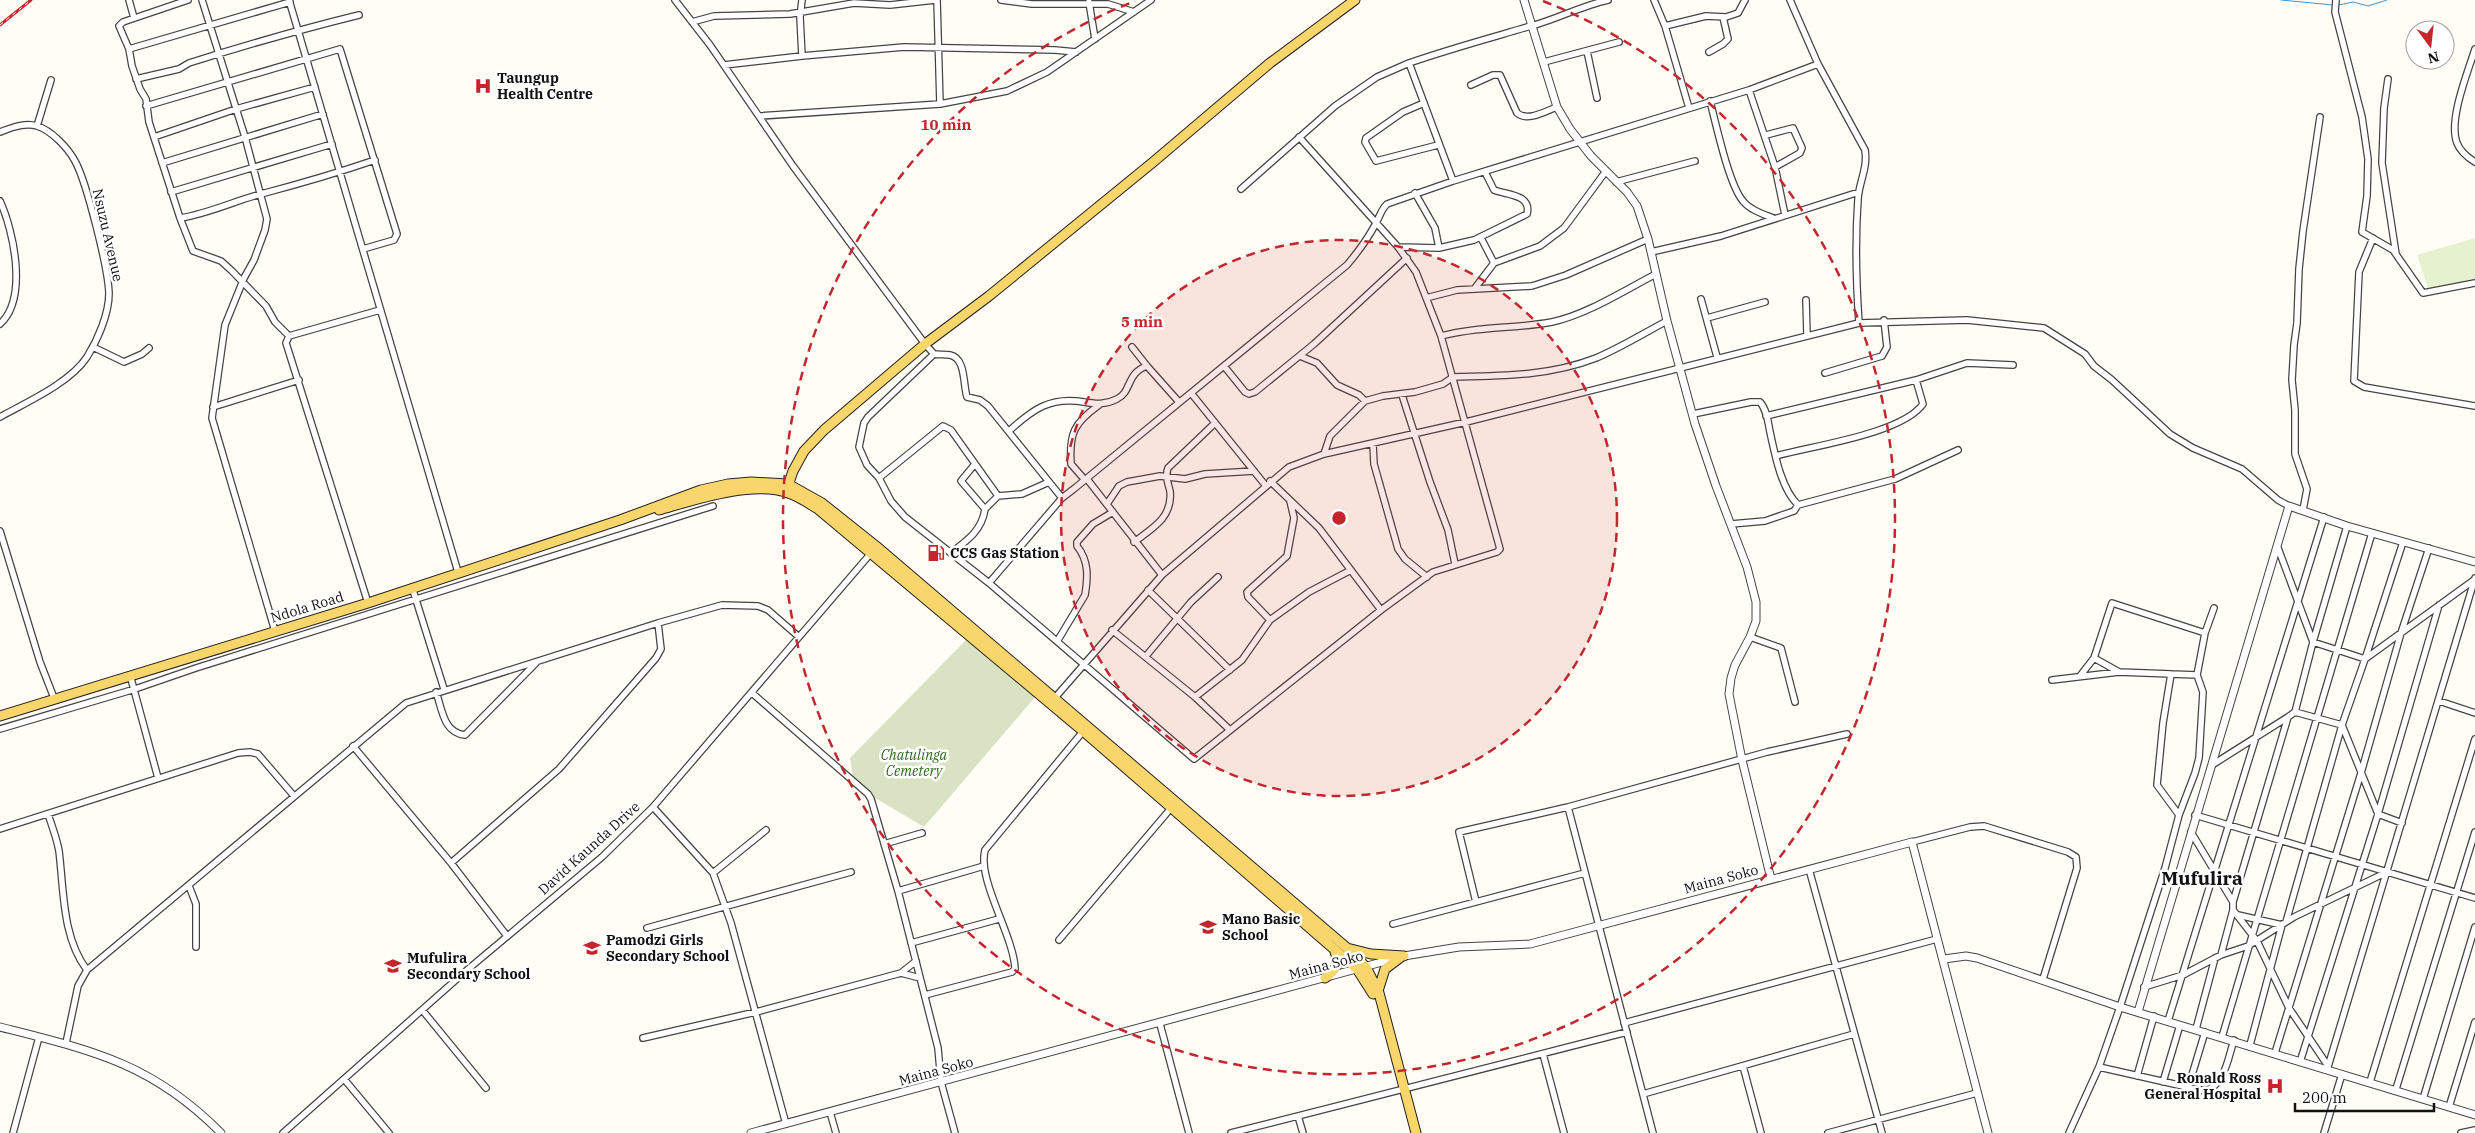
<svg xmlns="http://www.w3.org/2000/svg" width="2475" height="1133" font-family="'IBM Plex Serif',serif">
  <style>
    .cemetery { fill: #d9e3c4 }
    .pitch { fill: #e6f2cf }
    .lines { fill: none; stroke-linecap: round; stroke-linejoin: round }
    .stream { stroke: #3f96cf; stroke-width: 1 }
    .minor-casing { stroke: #444; stroke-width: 8 }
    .tertiary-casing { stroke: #444; stroke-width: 9 }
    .primary-casing { stroke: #222; stroke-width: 11 }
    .minor { stroke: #fff; stroke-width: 5.5 }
    .tertiary { stroke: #fff; stroke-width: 7 }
    .primary { stroke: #f9d66b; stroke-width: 9 }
    .rail-casing { stroke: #c4262e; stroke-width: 3 }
    .rail { stroke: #fff; stroke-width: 1; stroke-dasharray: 4; stroke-linecap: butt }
    .ring { fill: none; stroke: #c4262e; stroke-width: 2.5; stroke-dasharray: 9 6 }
    .labels { text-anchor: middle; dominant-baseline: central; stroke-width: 5; stroke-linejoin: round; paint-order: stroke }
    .poi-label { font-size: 14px; font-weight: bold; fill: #111; stroke: #fff; text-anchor: start }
    .street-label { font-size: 14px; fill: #111; stroke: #fff }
    .park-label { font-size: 14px; font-style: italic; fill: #2f6b1f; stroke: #fff }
    .district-label { font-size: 19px; font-weight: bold; fill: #111; stroke: #fff }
    .centre { fill: #c4262e; stroke: #fff; stroke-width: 2.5 }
    .ring-label { font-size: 15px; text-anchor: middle; font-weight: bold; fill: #c4262e; stroke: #fff; stroke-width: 5; stroke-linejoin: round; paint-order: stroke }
  </style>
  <rect width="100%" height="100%" fill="#fffdf5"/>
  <path class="cemetery" d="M968 638 1036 696 924 827 872 796 853 777 850 758Z"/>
  <path class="pitch" d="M2475 238V279L2429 291 2417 255Z"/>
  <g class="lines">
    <path class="stream" d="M2281 0 2333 5
      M2339 5 2353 2 2368 6 2387 0"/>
    <g class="minor-casing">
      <path id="minor" d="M129 0 134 18
        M188 0 123 22 119 26 129 49 132 66 140 89 146 99 149 122 180 218C208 214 234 201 261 194 299 184 337 173 375 160
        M202 0 245 137 267 219 265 230 254 260 244 278 225 325 212 418 275 631
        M289 0 458 572
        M675 0 710 45 793 166 925 344 934 354C940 355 945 354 950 355 966 358 963 385 967 397L980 400 988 406 1062 498
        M802 0 800 17 802 56
        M937 0 940 104
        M1001 0 1032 4H1108L1134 12
        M1654 0 1665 26 1689 108
        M1790 0 1818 64 1865 150C1868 168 1859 182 1858 199 1855 241 1856 281 1859 323
        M2336 0 2335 12 2362 117 2368 159 2367 196 2362 232 2393 250 2423 293 2475 283
        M1089 2 1095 39
        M692 22 714 16 790 14 854 3 890 5 935 0
        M1665 26 1706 16 1726 17 1738 13 1745 0
        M129 49 290 2
        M2475 49C2468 72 2448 120 2457 143 2460 151 2467 157 2475 162
        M1587 51 1597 98
        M1709 52 1723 44 1728 39 1723 17
        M1544 62 1619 42
        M724 65 802 56 904 47 1055 50 1076 52
        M136 79 179 69 189 63C246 45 302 29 359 15
        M2388 79 2384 108 2382 163 2396 254
        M1471 85 1493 75H1500L1517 113C1528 122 1546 111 1557 107
        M1749 90 1775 167 1785 215
        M1710 101C1716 124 1729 185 1743 201 1750 210 1763 214 1773 218
        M1424 103 1403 112 1366 138 1365 142 1376 161 1438 145
        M146 106 340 49 397 234 394 240 363 249
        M760 116 940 104 1007 91 1047 72 1151 0
        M37 126 51 80
        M0 132C11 128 25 122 37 126 51 130 68 148 75 161 87 183 108 268 109 293 109 314 98 339 87 357 70 383 27 402 0 417
        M1766 135 1793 128 1802 148 1800 153 1775 167
        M154 137 236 109 315 87
        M1299 137 1398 247 1416 272 1441 336 1500 549 1497 552 1433 572 1381 610 1194 759 989 583 1062 498 1075 488 1347 265C1358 252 1367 240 1375 225 1380 217 1380 211 1387 204L1453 181 1749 90 1818 64
        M162 163 323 114
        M1453 181 1409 63C1449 49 1490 38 1531 26 1557 19 1581 6 1608 0
        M1616 182 1695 161
        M1241 189 1335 106 1377 77 1409 63
        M171 192 332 144
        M1415 193 1435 228 1439 248
        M0 201C14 232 28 299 0 324
        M180 218 193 251 221 261 232 271 266 306 275 322 289 336
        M1481 238 1494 263
        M2373 238 2359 272 2354 381 2364 387 2475 406
        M1398 247 1439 248 1474 240 1527 214C1532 194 1506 195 1494 190L1485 172
        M1651 252 1721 236 1859 192
        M1475 288 1494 263 1540 246 1564 228 1606 171
        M1426 298 1457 290 1532 286 1566 275 1648 239
        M1701 299 1717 357
        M1806 300 1807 335
        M1707 318 1765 302
        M1441 336C1478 326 1515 329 1552 322 1586 315 1625 290 1656 274
        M93 347 124 362 142 354 149 348
        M1132 347 1147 366
        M934 354 868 417 864 423 859 447 867 465 879 478 891 501 905 517 989 583
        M1300 356 1317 363 1337 385 1359 395 1365 401
        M1224 366 1245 392 1249 394 1255 392 1314 344 1407 258
        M1825 373 1882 356 1887 347 1884 320
        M1191 393 1266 486
        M1402 395 1430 482 1448 530 1455 564
        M213 407 299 380
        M1693 414 1751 402H1760C1767 410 1768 422 1770 432 1775 455 1781 488 1798 505L1895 479 1958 450
        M1766 416 1916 380 1967 363 2013 365
        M1009 431C1032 410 1050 396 1084 402 1096 404 1105 405 1117 399 1132 392 1126 373 1147 366L1179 402
        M1373 444 1374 464 1398 549 1405 559 1427 577
        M1324 454 1330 436 1365 401 1383 396 1415 392 1443 384 1453 377C1502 376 1550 376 1596 358 1620 348 1644 333 1667 321
        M1776 456C1811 446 1902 434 1923 404L1916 380
        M879 478 943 426 951 430 998 496
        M1087 479 1162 575
        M1085 480 1071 464C1069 433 1074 423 1099 405
        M1270 481 1319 528 1381 610
        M1107 504 1119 486 1127 482 1160 476 1185 479 1205 474 1254 471
        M985 509 998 496 1022 494 1049 482
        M2303 510 2307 489 2295 454V410L2292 380 2294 345 2297 323 2299 269 2303 231 2320 117
        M1731 524 1765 521 1794 511 1798 505
        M0 531 40 662 54 698
        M1134 542C1153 528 1173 517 1170 491 1168 483 1165 476 1168 468L1215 423
        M2403 542 2365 659 2474 580
        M2278 548 2313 642 2347 526
        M952 552C968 540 982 530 985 509L961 481 975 464
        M412 587 444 689
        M1148 590 1230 670
        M368 603 286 343 289 336 380 310
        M1270 620 1248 597 1247 592 1287 556 1294 518 1290 501
        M1112 630 1195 697
        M1750 637 1781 648 1795 702
        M1058 640 1085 595C1088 577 1089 561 1077 546V542L1093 524 1113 512
        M1146 656 1191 602 1218 577
        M2094 658 2119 672 2197 675 2203 692 2199 758 2195 773 2179 815
        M130 675 158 778
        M2197 675 2205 633 2214 608
        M2080 676 2094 658 2112 603 2205 633
        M2052 680 2119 672
        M436 692C442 708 443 733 465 735L536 663
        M752 693 868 794 871 799 898 891 938 1048 941 1082 955 1133
        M1053 700 1162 575 1289 467 1324 454 1466 422 1859 323 1967 320 2044 328 2085 354 2094 366 2112 380 2170 434 2193 448 2242 469 2278 500 2289 506
        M2439 701 2475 713
        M0 729 135 689 196 668 713 506
        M1230 730 1195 697 1242 660 1270 620 1309 592 1351 570
        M353 746 451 863 507 936
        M2212 765 2288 717
        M653 807 713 873 731 923 786 1124
        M1568 807 1653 1133
        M48 814C52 826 57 839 59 851 64 891 62 937 87 970
        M2195 815 2475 898
        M0 829 238 753 250 752 258 754 294 796
        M2191 832 2233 902V910L2257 941 2289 1008 2328 1066
        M1912 842 1970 827 1984 826 2068 852 2076 857 2077 868 2043 979
        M884 844 922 833
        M451 863 559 769 656 658 661 649 658 623
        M1809 869 1882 1133
        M713 873 766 830
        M189 886 196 904V947
        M898 891 984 866
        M1476 902 1459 832 1568 807 1767 752 1847 734
        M2233 902 2288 717 2295 712
        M2238 915 2282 925
        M2286 922 2342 725 2365 659 2313 642 2295 712 2342 725 2378 814 2402 823
        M1393 924 1585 873
        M647 928 851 872
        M1059 940 1172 807
        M911 943 999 919
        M2221 955 2233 910
        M901 973 920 978
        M2144 987 2183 975 2221 955 2248 946 2294 917 2387 872
        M925 995 1012 972 1015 969C1014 936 977 880 985 850L1085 729
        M423 1011 486 1088
        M2168 1021 2324 517
        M1624 1023 1937 939
        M1160 1024 1189 1133
        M2196 1029 2215 958
        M2222 1037 2372 533
        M643 1038 756 1012 901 973 916 961
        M66 1043 78 986 87 970 406 703 658 623 722 605 758 606 768 610 799 637
        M2250 1045 2282 925
        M2275 1053 2361 773 2401 633 2429 548
        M1543 1054 1564 1133
        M2300 1062 2378 814 2439 605
        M1743 1066 1761 1133
        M2099 1067 2205 1091C2225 1085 2228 1058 2234 1040
        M2327 1070 2475 578
        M2137 1076 2154 1016
        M344 1079 389 1133
        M2163 1082 2180 1025
        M2370 1082 2475 739
        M2188 1088 2205 1032
        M2396 1089 2475 832
        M1643 1094 1854 1034
        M2423 1099 2475 927
        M2449 1107 2475 1022
        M830 1112 836 1133
        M1298 1116 1303 1133
        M13 1133 39 1037
        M283 1133 467 970 602 857 653 807 872 552
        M1231 1133 1627 1032
        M1828 1133 1977 1093
        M2069 1133 2099 1067 2120 1007 2165 868 2179 815 2157 785 2163 723 2171 674
        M2324 1133 2342 1074
        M2461 1133 2475 1130"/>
    </g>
    <g class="tertiary-casing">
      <path id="tertiary" d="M1524 0 1557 107 1570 129 1591 156 1627 192 1637 206 1648 239 1667 321 1695 424 1716 486 1747 567 1756 602V621L1750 637 1735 665 1731 678 1729 694 1742 760 1771 879
        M1944 959 1966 956 1977 958 2120 1007 2475 1115
        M2138 1012 2289 506 2347 526 2475 562
        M0 1027C91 1050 152 1063 221 1133
        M751 1133 1404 956 1459 947 1530 944 1912 842 1988 1133"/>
    </g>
    <g class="primary-casing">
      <path id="primary" d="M787 489 793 471 804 451 824 430 925 344 989 296 1152 163 1270 63 1355 0
        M659 510C694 500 752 480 788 493 798 496 808 503 818 509L1083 731 1357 969 1373 994
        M0 716 368 603 620 520 701 490 728 484 751 482 788 484 822 503 876 546 1347 948 1366 967 1379 993 1416 1133
        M1347 948 1371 954 1404 956
        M1325 978C1335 971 1341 964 1335 952
        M1378 991 1385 969 1401 957"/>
    </g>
    <use href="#minor" class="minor"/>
    <use href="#tertiary" class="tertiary"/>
    <use href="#primary" class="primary"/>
    <g class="rail-casing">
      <path id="rail" d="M0 25 31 0"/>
    </g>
    <use href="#rail" class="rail"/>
  </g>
  <circle cx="1339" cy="518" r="278" fill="#c4262e" fill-opacity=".12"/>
  <g class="ring">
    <circle cx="1339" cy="518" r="278"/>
    <path d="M1543 1A556 556 0 1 1 1135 1"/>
  </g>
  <defs>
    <g id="hospital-bare" transform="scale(1.35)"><path d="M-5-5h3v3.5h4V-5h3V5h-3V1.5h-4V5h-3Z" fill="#c4262e" stroke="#fff" stroke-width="2.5" paint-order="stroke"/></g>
    <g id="fuel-bare" transform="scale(1.35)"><path d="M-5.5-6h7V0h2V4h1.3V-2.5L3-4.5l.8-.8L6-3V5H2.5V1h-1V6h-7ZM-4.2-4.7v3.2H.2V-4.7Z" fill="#c4262e" stroke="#fff" stroke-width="2.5" paint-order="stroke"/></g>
    <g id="school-bare" transform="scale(1.35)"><path d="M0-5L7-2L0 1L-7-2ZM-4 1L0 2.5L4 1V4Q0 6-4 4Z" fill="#c4262e" stroke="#fff" stroke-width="2.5" paint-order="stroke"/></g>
  </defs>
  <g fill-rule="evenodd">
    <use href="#hospital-bare" x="483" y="86"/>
    <use href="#fuel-bare" x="936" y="553"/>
    <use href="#school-bare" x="1208" y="927"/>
    <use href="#school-bare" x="592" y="948"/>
    <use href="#school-bare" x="393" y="966"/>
    <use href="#hospital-bare" x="2275" y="1086"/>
  </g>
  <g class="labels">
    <g class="poi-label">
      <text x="497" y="78">Taungup<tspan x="497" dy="16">Health Centre</tspan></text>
      <text x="950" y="553">CCS Gas Station</text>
      <text x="1222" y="919">Mano Basic<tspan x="1222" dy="16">School</tspan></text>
      <text x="606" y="940">Pamodzi Girls<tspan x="606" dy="16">Secondary School</tspan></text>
      <text x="407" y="958">Mufulira<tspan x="407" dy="16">Secondary School</tspan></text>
      <text x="2261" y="1078" text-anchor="end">Ronald Ross<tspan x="2261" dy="16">General Hospital</tspan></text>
    </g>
    <g class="street-label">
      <text transform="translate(108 235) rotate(77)">Nsuzu Avenue</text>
      <text transform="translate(307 607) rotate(-17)">Ndola Road</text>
      <text transform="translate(589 848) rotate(-42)">David Kaunda Drive</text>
      <text transform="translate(1721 879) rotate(-15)">Maina Soko</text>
      <text transform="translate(1326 965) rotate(-15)">Maina Soko</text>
      <text transform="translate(936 1071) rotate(-15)">Maina Soko</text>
    </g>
    <g class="park-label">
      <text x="914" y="755">Chatulinga<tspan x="914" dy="16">Cemetery</tspan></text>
    </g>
    <g class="district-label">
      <text x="2202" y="878">Mufulira</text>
    </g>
  </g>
  <circle cx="1339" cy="518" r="8" class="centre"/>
  <g class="ring-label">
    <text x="946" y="130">10 min</text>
    <text x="1142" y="327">5 min</text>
  </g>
  <g transform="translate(2430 45) rotate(165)"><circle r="24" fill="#ffffff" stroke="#a0a0a0"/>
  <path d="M0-4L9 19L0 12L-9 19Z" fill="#c4262e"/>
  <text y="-8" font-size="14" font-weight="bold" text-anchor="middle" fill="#111111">N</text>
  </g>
  <path d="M2295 1103v8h139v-8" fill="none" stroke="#111111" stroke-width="2.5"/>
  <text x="2302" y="1103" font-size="15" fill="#111111" stroke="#ffffff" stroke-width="4" paint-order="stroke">200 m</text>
</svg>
